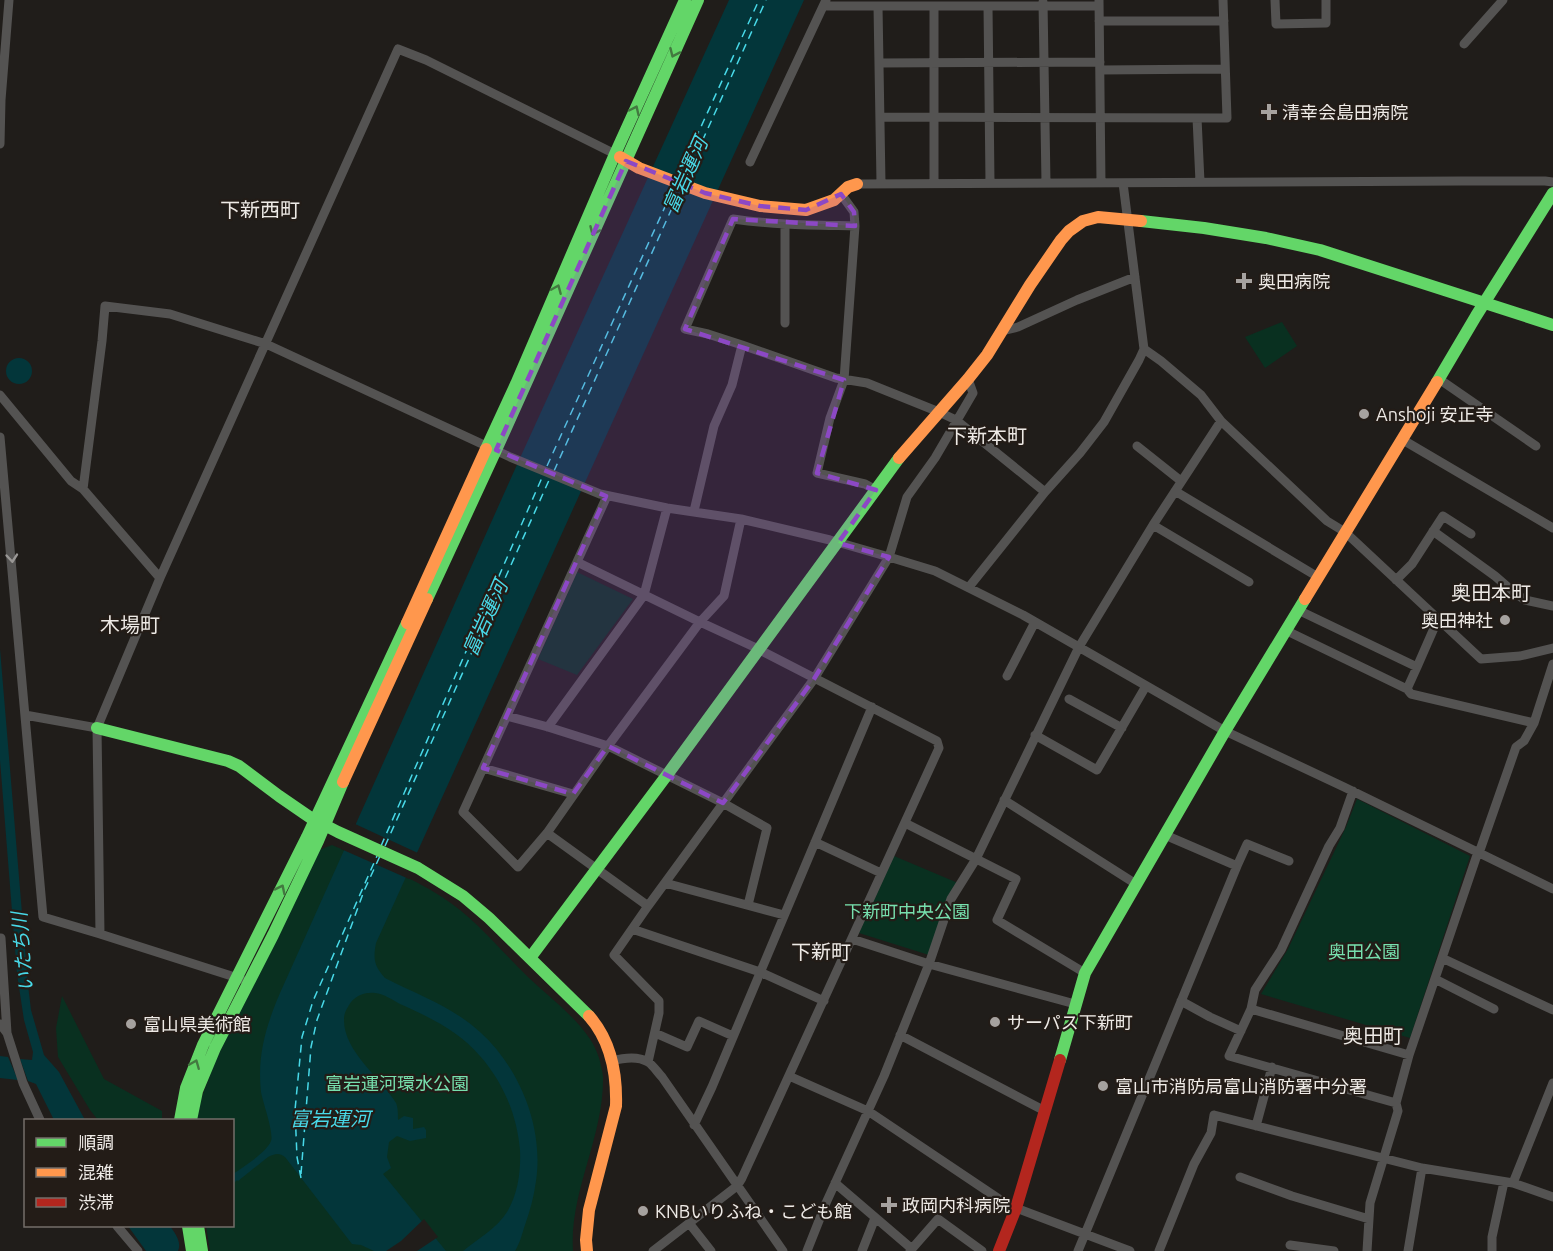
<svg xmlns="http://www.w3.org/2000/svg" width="1553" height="1251" font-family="Ubuntu,'Noto Sans JP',sans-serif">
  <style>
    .green { fill: #093020 }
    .water { fill: #03363a }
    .pier { fill: #201d1a }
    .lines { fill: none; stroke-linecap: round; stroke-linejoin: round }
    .ferry { stroke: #48d9e8; stroke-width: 1.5; stroke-dasharray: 8 6; stroke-linecap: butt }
    .street { stroke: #545352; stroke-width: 9 }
    .fast { stroke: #63d668; stroke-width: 12 }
    .slow { stroke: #ff974d; stroke-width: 12 }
    .jam { stroke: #b3261e; stroke-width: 12 }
    .oneway { stroke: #437940 }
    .oneway2 { stroke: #999795 }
    .marked { fill: #8c48c5; fill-opacity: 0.2; stroke: #8c48c5; stroke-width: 4.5; stroke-dasharray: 12 8; stroke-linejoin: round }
    .poi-dot { fill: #a6a29f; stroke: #231c17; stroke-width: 2 }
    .labels { text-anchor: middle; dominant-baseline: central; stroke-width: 4.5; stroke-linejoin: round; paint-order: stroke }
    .poi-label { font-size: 18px; fill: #eeeae6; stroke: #231c17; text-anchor: start }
    .park-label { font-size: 18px; fill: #77e0ae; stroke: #231c17 }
    .water-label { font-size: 20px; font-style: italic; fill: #48d9e8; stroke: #231c17 }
    .neighbourhood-label { font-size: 20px; fill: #eeeae6; stroke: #231c17 }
  </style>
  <rect width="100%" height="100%" fill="#201d1a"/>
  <path class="green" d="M1282 322 1297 346 1265 368 1245 337Z
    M577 572 633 599 577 675 538 659Z
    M1357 799 1470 856 1410 1038 1261 994 1288 949 1346 827Z
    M332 845C369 861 408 875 442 897 475 918 501 951 529 978 549 997 574 1015 590 1039 597 1049 602 1065 603 1077 604 1137 569 1193 573 1251H210L206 1226H232V1120H197L200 1102 216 1059 319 850Z
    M894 856 958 883 929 955 859 933Z
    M62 996 104 1079 162 1111V1120H98L90 1110 58 1057 56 1028Z"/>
  <path class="water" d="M729 0H804L376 943C373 959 374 966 385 978 418 995 453 1007 480 1032 520 1068 544 1128 536 1181 534 1196 530 1211 525 1225 522 1234 520 1243 515 1251H463C478 1239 497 1228 507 1212 518 1194 521 1171 520 1150 517 1115 503 1082 480 1056 459 1031 429 1017 400 1004 393 1000 384 994 375 993 366 992 357 995 351 1002 348 1007 344 1012 344 1019 343 1051 381 1078 396 1103 398 1107 398 1115 398 1120L404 1116 413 1118V1129L424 1127 426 1130V1138L410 1141 397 1136 389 1142 387 1157 391 1168 383 1174 446 1251H374L361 1245 352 1244 285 1157C279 1152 274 1154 268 1157L238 1181 237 1180 233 1184V1174C243 1167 267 1152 271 1141 274 1133 263 1103 261 1092 257 1055 266 1026 280 993L520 458Z
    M6 371a13 13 0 1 1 26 0a13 13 0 1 1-26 0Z
    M0 649 28 985 31 1010 44 1055 59 1072 85 1120H54L36 1084 28 1081 20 1059 32 1060 33 1052 24 1020 17 974 0 760Z
    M0 1056 8 1057 18 1080 0 1078Z
    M128 1226H170C175 1233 182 1242 178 1251H146Z"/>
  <path class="pier" d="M353 823 420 854 409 879 341 849Z
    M424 1219 438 1237 417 1251H386L401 1241Z"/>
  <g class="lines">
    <path class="ferry" d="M678 177 759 0
      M685 179 766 0
      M547 466 674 187
      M554 471 681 188
      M381 846 544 473
      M385 846 550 478
      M301 1174 311 1047 317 1020 364 891 380 856
      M301 1178 297 1157 295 1110 302 1037 313 1001 377 856"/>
    <path class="street" d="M1099 0 1101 183
      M1275 0 1276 24 1326 23V0
      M1043 2 1046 183
      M824 6H1099
      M878 6 881 183
      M934 6V183
      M988 6 990 183
      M1099 21H1224
      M1464 44 1503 0
      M879 63 1100 62
      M1100 70 1225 69
      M880 117 1227 118 1223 0
      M1197 118 1200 182
      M0 144 1 100 9 0
      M750 162 826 0
      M857 184 1462 181H1545L1553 182
      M841 194 854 212 855 226 844 380 830 418 817 473 865 484 876 490
      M855 226C814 225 774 225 733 219L685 329 708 334 742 345 836 378 867 383 939 412 956 420 1045 492
      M785 323V225
      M1002 331 1018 327 1077 300 1135 277
      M1144 349 1161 361 1201 395 1221 421 1327 521 1345 532 1481 659 1520 656 1553 648
      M1439 379 1536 446
      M0 395 71 481 83 489 160 578
      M0 437 43 917 100 934
      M1403 440 1553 528
      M1137 446 1181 481
      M83 489 102 341 105 306 170 314 266 344 510 457 600 494 667 508 741 519 830 540 889 557 935 571 1023 615 1225 731 1344 787 1553 889
      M1175 491 1318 577
      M607 496 463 812 518 867 547 833 608 746 700 622 724 596 741 519
      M694 511 714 426 732 385 742 345
      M1153 525 1249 582
      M1433 531 1495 576 1510 589 1525 600 1553 606
      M577 562 700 622 752 646 937 741 939 748 742 1178 737 1186 653 1251
      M1396 580 1412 564 1443 516 1471 534
      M969 587 1045 492 1080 453 1104 422 1139 360 1144 349 1123 183
      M1285 630 1407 689 1417 667 1298 610
      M1417 667 1438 619
      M1007 676 1035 622
      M1407 689 1411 694 1534 723
      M1069 699 1122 728
      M25 715 97 728
      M507 716 548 727 608 746 723 803 767 828 748 905
      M548 727 644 595 667 508
      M1035 735 1097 770 1146 686
      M483 768 573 794
      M1353 791 1340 828 1329 846 1281 950 1255 990 1251 1009 1229 1056 1396 1103
      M1004 800 1136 884
      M905 823 1016 879 997 920 1085 973
      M547 833 648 906
      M815 842 881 873
      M1479 853 1516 747 1524 741 1534 723 1553 664
      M1237 866 1247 844 1289 861
      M665 883 784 915
      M632 929 760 972 824 1001
      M1 938 7 1033
      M852 939 929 964 1075 1004
      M1442 958 1553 1010
      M241 979 100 934 97 728 160 578 398 49 426 60 615 154
      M1435 979 1494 1009
      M1181 1001 1210 1017 1241 1031
      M1251 1009 1409 1055
      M0 1024 7 1033 23 1083 40 1120
      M655 1033 687 1047 699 1021 733 1036
      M900 1035 1045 1111
      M612 1061C623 1058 638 1056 648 1062 653 1065 658 1073 662 1077L783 1251
      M648 1062 659 1013V1001L614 955 648 906 814 679 889 557 907 497 935 458 973 393 968 379
      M789 1076 868 1111 1008 1205 1130 1251
      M694 1125 712 1087 872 707
      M1256 1126 1272 1067
      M1240 1177 1292 1196 1369 1219
      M835 1183 912 1249
      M1513 1183 1553 1083
      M689 1223 711 1251
      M117 1226 138 1251
      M1290 1245 1334 1251
      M807 1251 826 1203 884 1076 929 964 951 899 976 859 1079 647 1153 525 1221 421
      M862 1251 875 1218
      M910 1251 938 1219 982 1251
      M1078 1251 1237 866 1165 835
      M1159 1251 1194 1164 1211 1133 1214 1115 1422 1168 1513 1183 1553 1197
      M1367 1251 1370 1203 1398 1111 1396 1103 1409 1055 1478 852
      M1408 1251 1422 1168
      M1492 1251V1237L1504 1182"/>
    <path class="fast" d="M1141 221 1204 228 1266 238 1320 250 1553 325
      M1437 382 1476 316 1553 193
      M486 449 516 384 615 154 685 0
      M427 599 496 450 698 0
      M97 728 228 761 239 766 279 796 311 818 338 832 418 868 463 896 489 918 589 1016
      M530 958 667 775 899 458
      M1060 1060 1085 973 1225 731 1305 599
      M180 1120 186 1088 203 1045 307 837 407 623
      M191 1120 197 1091 215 1048 273 935 318 841 343 782
      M188 1226 192 1251
      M198 1226 202 1251"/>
    <path class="slow" d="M620 157 639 168 705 193 760 206 806 210 834 200 848 187 857 184
      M899 458 968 379 987 355 1030 285 1061 240 1069 231 1083 221 1098 217 1141 221
      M1305 599 1437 382
      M407 623 486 449
      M343 782 427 599
      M587 1251 586 1240 589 1210 616 1106C617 1074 611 1041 589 1016"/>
    <path class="jam" d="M999 1251 1016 1208 1060 1060"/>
  </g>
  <defs><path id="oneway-chevron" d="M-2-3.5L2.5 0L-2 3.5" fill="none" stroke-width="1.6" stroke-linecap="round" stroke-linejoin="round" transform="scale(1.5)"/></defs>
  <g class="oneway">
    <use href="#oneway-chevron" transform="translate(674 53) rotate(114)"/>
    <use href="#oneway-chevron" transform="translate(635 110) rotate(-65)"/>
    <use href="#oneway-chevron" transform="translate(594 231) rotate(114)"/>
    <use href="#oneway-chevron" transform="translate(557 289) rotate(-67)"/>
    <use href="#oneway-chevron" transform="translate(281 889) rotate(-64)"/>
    <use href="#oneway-chevron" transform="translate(195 1064) rotate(-68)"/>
  </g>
  <use class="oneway2" href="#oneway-chevron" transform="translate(12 558) rotate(85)"/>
  <path class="marked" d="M626 161 705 193 760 206 806 210 841 194 854 212 855 226 733 219 685 329 844 380 817 473 876 490 838 543 889 557 814 679 723 803 608 746 573 794 483 768 606 496 496 450Z"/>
  <g class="poi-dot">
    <path d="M1266 103h6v6h6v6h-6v6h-6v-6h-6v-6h6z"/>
    <path d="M1241 272h6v6h6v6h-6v6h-6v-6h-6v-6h6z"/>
    <circle cx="1364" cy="414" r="6"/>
    <circle cx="1505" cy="620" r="6"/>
    <circle cx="995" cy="1022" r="6"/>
    <circle cx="131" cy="1024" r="6"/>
    <circle cx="1103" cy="1086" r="6"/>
    <path d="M886 1196h6v6h6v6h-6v6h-6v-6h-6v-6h6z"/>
    <circle cx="643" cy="1211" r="6"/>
  </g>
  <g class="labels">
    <g class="poi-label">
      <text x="1282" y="112">清幸会島田病院</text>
      <text x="1258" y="281">奥田病院</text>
      <text x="1376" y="414">Anshoji 安正寺</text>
      <text x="1493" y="620" text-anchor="end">奥田神社</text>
      <text x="1007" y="1022">サーパス下新町</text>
      <text x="143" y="1024">富山県美術館</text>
      <text x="1115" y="1086">富山市消防局富山消防署中分署</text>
      <text x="902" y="1205">政岡内科病院</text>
      <text x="655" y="1211">KNBいりふね・こども館</text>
    </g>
    <g class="park-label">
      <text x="907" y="911">下新町中央公園</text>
      <text x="1364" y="951">奥田公園</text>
      <text x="397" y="1083">富岩運河環水公園</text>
    </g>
    <g class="water-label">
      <text transform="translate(685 175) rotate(-66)">富岩運河</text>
      <text transform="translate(485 618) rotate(-66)">富岩運河</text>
      <text transform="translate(22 952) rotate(-95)">いたち川</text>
      <text x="330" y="1118">富岩運河</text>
    </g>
    <g class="neighbourhood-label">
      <text x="260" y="209">下新西町</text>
      <text x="987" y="435">下新本町</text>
      <text x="1491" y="592">奥田本町</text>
      <text x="130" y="624">木場町</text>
      <text x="821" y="951">下新町</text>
      <text x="1373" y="1035">奥田町</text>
    </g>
  </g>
  <rect x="24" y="1119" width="210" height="108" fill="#231c17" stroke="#746e6a" stroke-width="1.5"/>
  <rect x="36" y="1138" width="30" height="9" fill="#63d668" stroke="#746e6a" stroke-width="1.5"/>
  <text x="78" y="1149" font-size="18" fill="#eeeae6">順調</text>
  <rect x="36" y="1168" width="30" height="9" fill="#ff974d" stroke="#746e6a" stroke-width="1.5"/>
  <text x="78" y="1179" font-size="18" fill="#eeeae6">混雑</text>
  <rect x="36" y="1198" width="30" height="9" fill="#b3261e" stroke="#746e6a" stroke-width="1.5"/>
  <text x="78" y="1209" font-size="18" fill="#eeeae6">渋滞</text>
</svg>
